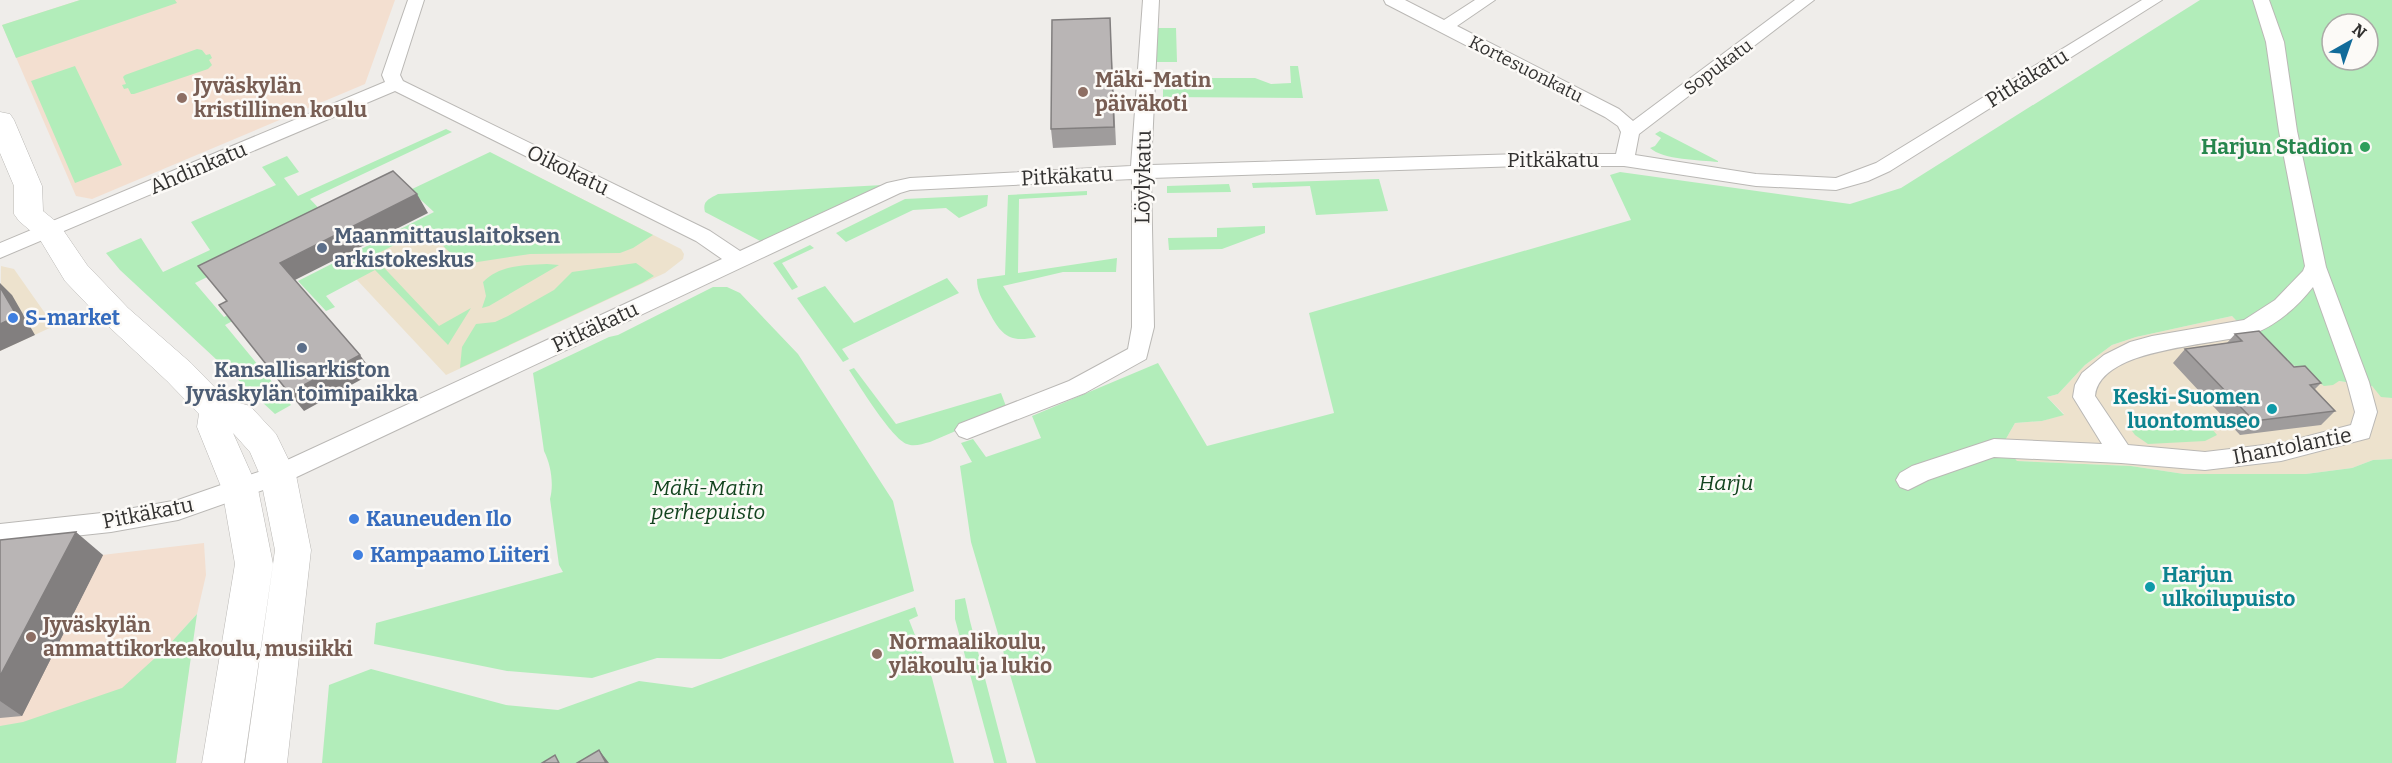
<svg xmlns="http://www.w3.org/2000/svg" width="2392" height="763" font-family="Bitter,serif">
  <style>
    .commercial { fill: #ede2cd }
    .education { fill: #f3dfd0 }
    .green { fill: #b2edba; fill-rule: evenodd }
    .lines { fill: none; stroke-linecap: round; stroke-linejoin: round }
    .street-casing { stroke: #bab8b5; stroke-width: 2 }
    .secondary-casing { stroke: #bab8b5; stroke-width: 1 }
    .street { fill: #fff; fill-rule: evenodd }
    .secondary { fill: #fff; fill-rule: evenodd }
    .wall { fill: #9f9c9c }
    .shaded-wall { fill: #827f7f }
    .building { fill: #b9b5b5; stroke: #827f7f; stroke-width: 1.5 }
    .education-dot { fill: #8d6e63; stroke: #fcfaf7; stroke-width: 2 }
    .leisure-dot { fill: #2e9e5b; stroke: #fcfaf7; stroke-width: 2 }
    .service-dot { fill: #5c6f8a; stroke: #fcfaf7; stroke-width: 2 }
    .shop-dot { fill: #3f7fe0; stroke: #fcfaf7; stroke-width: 2 }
    .culture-dot { fill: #0f9aa8; stroke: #fcfaf7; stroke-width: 2 }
    .labels { text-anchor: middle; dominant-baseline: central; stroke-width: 5; stroke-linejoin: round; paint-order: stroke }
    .far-street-label { font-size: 18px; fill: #323130; stroke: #fcfaf7 }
    .street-label { font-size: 21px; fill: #323130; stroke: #fcfaf7 }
    .education-label { font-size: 21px; font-weight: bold; fill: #785e54; stroke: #fcfaf7; text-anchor: start }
    .leisure-label { font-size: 21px; font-weight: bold; fill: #27864d; stroke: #fcfaf7; text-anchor: end }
    .service-label { font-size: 21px; font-weight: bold; fill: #4e5e75; stroke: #fcfaf7; text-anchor: start }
    .shop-label { font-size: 21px; font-weight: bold; fill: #366cbe; stroke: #fcfaf7; text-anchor: start }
    .culture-label { font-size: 21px; font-weight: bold; fill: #0d838f; stroke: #fcfaf7; text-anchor: end }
    .park-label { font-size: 21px; font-style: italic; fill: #13441f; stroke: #fcfaf7 }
  </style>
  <rect width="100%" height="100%" fill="#efedea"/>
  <path class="commercial" d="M527 171 681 249 684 254 683 259 665 273 446 375 343 265Z
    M1 266 14 269 54 326 0 351Z
    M2232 316 2251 336 2293 367 2338 381 2372 386 2381 396 2392 398V459L2373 460 2352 468 2306 474H2184L2131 466 2017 461 2003 444 2015 423 2042 421 2064 414 2047 397 2058 394 2085 365 2112 345 2136 337Z"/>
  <path class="education" d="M80 0H395L365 84 92 199 76 196 2 25Z
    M204 543 206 575 197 614 166 648 189 667 176 763H0V567Z"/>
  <path class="green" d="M80 0H175L177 3 16 58 2 25Z
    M2200 0H2392V398L2381 397 2372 386 2339 381 2333 385 2324 386 2251 336 2232 316 2136 337 2112 345 2085 365 2058 394 2047 397 2064 415 2042 421 2015 423 2003 444 2017 461 2131 466 2184 474H2306L2352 468 2373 460 2392 459V763H1036L971 542 960 466 972 462 961 443 973 439 986 457 1041 438 1032 416 1158 363 1207 446 1334 413 1309 313 1631 220 1610 175 1620 172 1850 204 1901 188ZM2332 24H2368V60H2332Z
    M1155 28H1176L1177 62H1154Z
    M197 49 202 50 206 55 210 54 212 58 209 60 212 65 208 69 134 94H131L128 88 124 89 122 85 126 84 123 77 125 75Z
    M75 66 122 165 75 183 31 81Z
    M1290 66H1298L1303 98 1163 97V78H1255L1271 84 1291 83Z
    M446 129 452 132 310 199 328 218 195 283 224 317 263 297 267 303 225 325 291 405 275 414 120 270 106 253 141 238 163 272 210 250 191 222 276 185 262 167 287 156 299 172 284 178 298 196Z
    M1660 131 1718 161V162C1700 160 1663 160 1650 148L1655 146 1661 138 1655 134Z
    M490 152 653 235 633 248 620 253 530 254 471 263C451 260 440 242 429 227L373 256 439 326 471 308 448 345 375 270 326 296 335 307 326 311 298 281 434 212 410 190Z
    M1379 179 1388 211 1316 215 1310 186 1253 188 1252 183Z
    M1229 184 1231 192 1167 193V186Z
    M883 185 764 243 705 212C702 201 709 199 718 194Z
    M1087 191V195L1019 199 1018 273 1117 258 1116 272H1063L1003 286 1036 337C1008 344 1000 333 988 310 982 299 977 292 977 279L1005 275 1008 195Z
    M988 195 987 206 959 218 946 208 913 210 846 242 836 233 905 199Z
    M1265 226V233L1222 249 1169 250 1168 238 1217 237V228Z
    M810 245 814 248 782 263 798 287 792 290 773 263Z
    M636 263 654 276 642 283 460 368 462 347 476 324 495 322 508 316 554 290 572 272Z
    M547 264 559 265 489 306 482 308 486 296 483 282C500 265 524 265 547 264Z
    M947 278 959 293 842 349 849 359 843 362 797 298 825 286 854 323Z
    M713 287H727L740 293 798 354 893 501 914 591 721 659 657 658 592 678 507 671 374 644 376 623 563 572 559 565 550 499C554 484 551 465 544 451L533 373 609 337 618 335Z
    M854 368 896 424 1001 393 1007 409 930 442C922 444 914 447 907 444 892 439 859 385 849 370Z
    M2172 416C2194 416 2203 417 2217 435L2205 441 2148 444 2135 435 2127 424Z
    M965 598 970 621 1007 763H994L955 619V600Z
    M915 607 918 616 909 620 932 678 954 763H322L329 685 371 669 506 705 558 710 639 681 692 688Z
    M197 614 176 763H0V726L23 722 122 688 166 648Z"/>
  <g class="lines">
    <g class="street-casing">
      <path id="street" d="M408 0H424L400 75 403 81 710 231 740 251 887 183 910 178 1131 166 1143 0H1159L1151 165 1521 154H1616L1621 132 1618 126 1605 117 1386 4 1384 0H1405L1444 20 1475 0H1495L1457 26 1619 109 1633 121 1795 0H1814L1639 134 1635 155 1756 174 1836 178 1876 163 2142 0H2162L1890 171 1868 181 1836 190 1756 186 1624 166H1521L1151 178 1154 327 1146 359 1085 393 967 439 959 436 955 430 959 424 1069 381 1128 349 1132 327V179L910 190 900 193 286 482 178 520 111 532 0 544V524L111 512 178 500 270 468 722 259 696 241 395 91 0 258V243L385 82 382 75Z
        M2253 0H2269L2284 42 2297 131 2326 267 2369 382 2377 412 2369 438 2281 461 2205 470 2121 463 1994 457 1928 480 1908 490 1900 487 1896 480 1900 473 1912 466 1994 439 2102 444 2073 397 2075 385 2082 373 2104 355 2130 342 2152 336 2244 320 2275 300 2303 271 2305 266 2279 131 2266 42ZM2313 287 2347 382 2355 412 2351 425 2281 443 2205 452 2128 445 2095 396C2100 346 2219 346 2255 333 2278 324 2298 306 2313 287Z"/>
    </g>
    <g class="secondary-casing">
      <path id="secondary" d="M0 112 10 114 14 120 42 186 43 211 59 224 87 265 128 308 191 363 226 399 250 406 276 434 296 475 311 550 287 763H245L275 550 260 475 250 452 233 433 258 489 273 564 244 763H202L235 564 222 489 197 427 199 414 167 381 106 324 65 281 39 238 19 221 14 214V186L0 153Z"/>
    </g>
    <use href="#street" class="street"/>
    <use href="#secondary" class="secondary"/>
  </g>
  <path class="wall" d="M1110 18 1116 145 1053 148 1051 129Z
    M2235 334 2321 383 2315 389 2335 411 2321 425 2240 435 2173 363 2185 349 2227 343Z
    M0 540 103 555 22 716 0 718Z"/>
  <path class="shaded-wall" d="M417 194 428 213 293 281 280 263Z
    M0 283 12 295 35 335 0 351Z
    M360 355 373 373 304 411 289 393Z
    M76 532 103 555 22 716 0 701V676Z
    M599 750 609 763H606Z"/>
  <path class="building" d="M1110 18 1114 127 1051 129 1052 20Z
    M393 171 417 194 280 263 360 355 289 393 219 305 227 301 198 266Z
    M0 287 17 316 0 324Z
    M2259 331 2294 367 2305 366 2321 383 2310 385 2335 411 2254 421 2185 349 2242 341 2235 334Z
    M76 532 0 676V540Z
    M599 750 606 763H577Z
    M555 755 559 763H542Z"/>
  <g class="education-dot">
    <circle cx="1083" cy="92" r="6"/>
    <circle cx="182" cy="98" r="6"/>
    <circle cx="31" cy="637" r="6"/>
    <circle cx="877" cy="654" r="6"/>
  </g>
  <circle class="leisure-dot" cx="2365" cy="147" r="6"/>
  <g class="service-dot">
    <circle cx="322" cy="248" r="6"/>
    <circle cx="302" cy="348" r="6"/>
  </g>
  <g class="shop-dot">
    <circle cx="13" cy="318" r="6"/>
    <circle cx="354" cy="519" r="6"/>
    <circle cx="358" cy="555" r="6"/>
  </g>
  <g class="culture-dot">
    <circle cx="2272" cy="409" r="6"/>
    <circle cx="2150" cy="587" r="6"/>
  </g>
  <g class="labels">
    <g class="far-street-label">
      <text transform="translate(1718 67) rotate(-37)">Sopukatu</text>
      <text transform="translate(1526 69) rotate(27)">Kortesuonkatu</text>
    </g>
    <g class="street-label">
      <text transform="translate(2027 78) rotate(-32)">Pitkäkatu</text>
      <text x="1553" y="160">Pitkäkatu</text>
      <text transform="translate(198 168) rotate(-23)">Ahdinkatu</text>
      <text transform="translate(568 170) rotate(26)">Oikokatu</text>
      <text transform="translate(1067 176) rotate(-3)">Pitkäkatu</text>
      <text transform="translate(1143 177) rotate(-89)">Löylykatu</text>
      <text transform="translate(595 327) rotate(-25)">Pitkäkatu</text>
      <text transform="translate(2292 446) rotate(-11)">Ihantolantie</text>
      <text transform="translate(148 513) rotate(-11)">Pitkäkatu</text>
    </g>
    <g class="education-label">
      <text x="1095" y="80">Mäki-Matin<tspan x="1095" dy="24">päiväkoti</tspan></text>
      <text x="194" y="86">Jyväskylän<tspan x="194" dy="24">kristillinen koulu</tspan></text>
      <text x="43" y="625">Jyväskylän<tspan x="43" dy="24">ammattikorkeakoulu, musiikki</tspan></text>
      <text x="889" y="642">Normaalikoulu,<tspan x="889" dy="24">yläkoulu ja lukio</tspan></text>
    </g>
    <g class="leisure-label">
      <text x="2353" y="147">Harjun Stadion</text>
    </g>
    <g class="service-label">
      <text x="334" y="236">Maanmittauslaitoksen<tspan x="334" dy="24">arkistokeskus</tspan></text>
      <text x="302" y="370" text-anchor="middle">Kansallisarkiston<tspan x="302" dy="24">Jyväskylän toimipaikka</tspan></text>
    </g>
    <g class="shop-label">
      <text x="25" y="318">S-market</text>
      <text x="366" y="519">Kauneuden Ilo</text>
      <text x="370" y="555">Kampaamo Liiteri</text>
    </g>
    <g class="culture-label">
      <text x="2260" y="397">Keski-Suomen<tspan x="2260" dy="24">luontomuseo</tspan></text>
      <text x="2162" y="575" text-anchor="start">Harjun<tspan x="2162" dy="24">ulkoilupuisto</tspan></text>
    </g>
    <g class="park-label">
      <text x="1726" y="483">Harju</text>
      <text x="708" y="488">Mäki-Matin<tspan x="708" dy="24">perhepuisto</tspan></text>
    </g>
  </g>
  <g transform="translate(2350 42) rotate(40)"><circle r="28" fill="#fcfaf7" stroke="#abaaa7" stroke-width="1.5"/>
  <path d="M0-4.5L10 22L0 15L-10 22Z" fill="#116b9a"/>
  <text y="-9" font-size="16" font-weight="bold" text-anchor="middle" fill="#323130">N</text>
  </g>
</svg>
